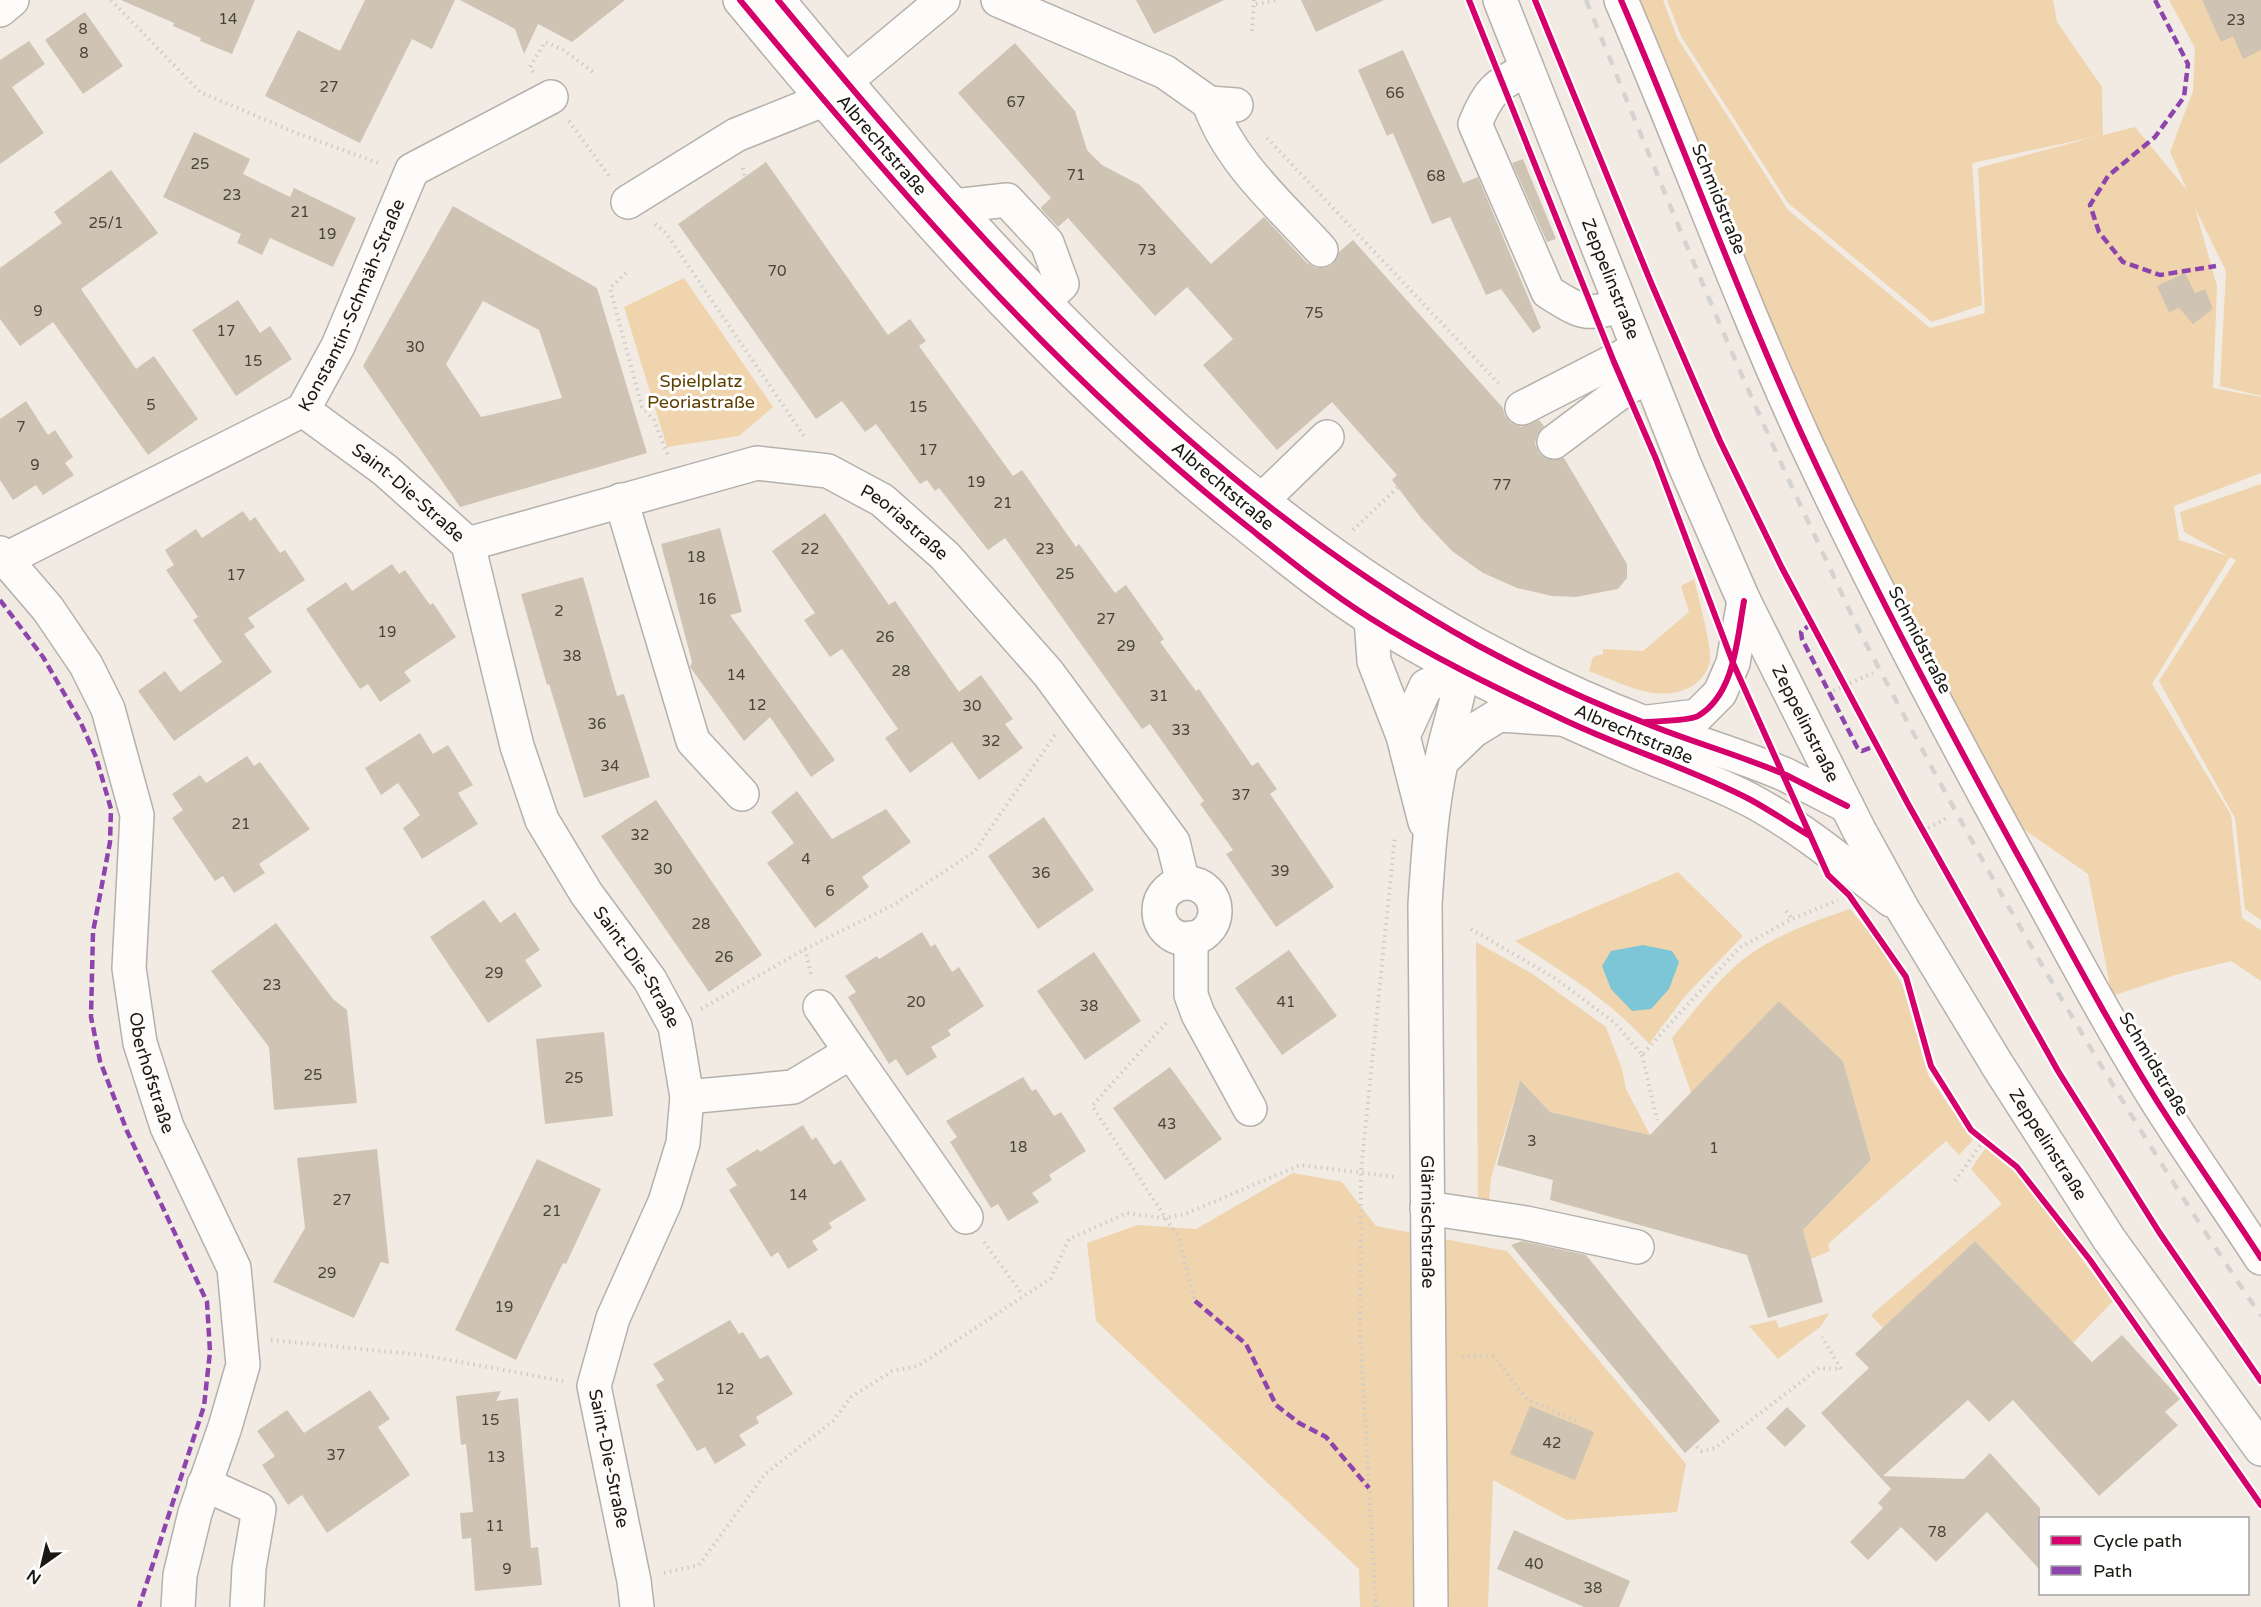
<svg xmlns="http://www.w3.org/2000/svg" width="2261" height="1607" font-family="'Varela Round',sans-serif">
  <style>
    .green { fill: #efd4ad }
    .water { fill: #7cc6d7 }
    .building { fill: #cfc4b3; fill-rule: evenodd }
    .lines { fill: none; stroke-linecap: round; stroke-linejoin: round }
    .minor-casing { stroke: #b5b0aa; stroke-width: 36 }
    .major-casing { stroke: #b5b0aa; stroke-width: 36 }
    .path { stroke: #ceccc8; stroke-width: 4; stroke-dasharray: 1.5 4.5; stroke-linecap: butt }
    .minor { stroke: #fdfcfb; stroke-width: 33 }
    .major { stroke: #fdfcfb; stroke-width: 33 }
    .rail { stroke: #d5d3d0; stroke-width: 4.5; stroke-dasharray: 10 10; stroke-linecap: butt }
    .quiet { stroke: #8e44ad; stroke-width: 4.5; stroke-dasharray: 9 4.5; stroke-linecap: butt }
    .cycleway-casing { stroke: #fff; stroke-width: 10 }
    .cycleway { stroke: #d6006c; stroke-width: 6 }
    .labels { text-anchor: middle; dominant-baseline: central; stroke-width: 6; stroke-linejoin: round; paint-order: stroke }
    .number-label { font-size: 15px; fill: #49433b }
    .street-label { font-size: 18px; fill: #1c1813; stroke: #fff }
    .park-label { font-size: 18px; fill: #5f4003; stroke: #fff }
  </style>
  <rect width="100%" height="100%" fill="#f1ebe3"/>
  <path class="green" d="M1611 0H1663L1678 39 1788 210 1930 328 1985 313 1978 168 2098 136 1972 163 1982 305 1932 322 1788 203 1681 36 1667 0H2053L2057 22 2102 87 2103 135 2135 127 2187 190 2170 152 2193 91 2195 48 2169 0H2261V396L2220 386 2226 271 2195 208 2217 286 2213 388 2261 397V473L2174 506 2179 540 2228 556 2184 532 2180 512 2261 484V920L2245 909 2235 818 2159 681 2236 560 2230 557 2152 684 2231 815 2242 918 2261 930V981L2231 961 2175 975 2112 996 2088 874 2009 819 1696 205Z
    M684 278 773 407 739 436 667 447 624 307Z
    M1694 579C1698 596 1712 647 1710 661 1708 670 1702 679 1695 684 1662 707 1622 683 1589 671L1593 657 1603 654V649L1643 651 1689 612 1681 586Z
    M1678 872 1743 936 1685 996 1649 1044C1611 1001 1563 972 1515 941Z
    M1850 909 1876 941 1902 984 1928 1075 1973 1140 1959 1155 1946 1141 1828 1244 1830 1251 1811 1259 1803 1230 1871 1160 1843 1061 1779 1001 1691 1093 1672 1038C1695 1010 1717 980 1746 957 1777 935 1814 921 1850 909Z
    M1476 942 1531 973 1606 1027 1622 1069 1626 1089 1650 1135 1550 1112 1520 1080 1491 1178 1489 1200 1478 1197Z
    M1987 1146 2014 1168 2113 1301 2073 1343 1975 1241 1883 1328 1871 1315 2002 1204 1971 1169Z
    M1293 1173 1342 1182 1376 1226 1507 1251 1686 1464 1677 1512 1567 1520 1493 1480 1488 1607H1360L1359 1569 1096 1321 1087 1243 1138 1225 1196 1229Z
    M1829 1313 1821 1326 1778 1359 1749 1326 1776 1320 1779 1328Z"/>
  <path class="water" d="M1643 945 1672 951 1679 962 1669 989 1651 1009 1632 1011 1611 989 1602 966 1611 951Z"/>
  <path class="building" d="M121 0H255L232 54 200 41 201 38 173 26 174 23Z
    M365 0H455L432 49 412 39 360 143 265 96 298 30 340 51Z
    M460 0H625L572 42 538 24 524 54 515 29Z
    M1136 0H1224L1154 34Z
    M1301 0H1384L1316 32Z
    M2202 0H2261V50L2243 59 2233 36 2221 42Z
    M85 12 123 66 83 94 45 40Z
    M29 41 45 64 12 87 44 133 0 164V60Z
    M1015 43 1075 111 1087 150 1102 165 1140 185 1211 264 1264 217 1307 263 1316 268H1325L1333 264 1339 252 1353 240 1503 408 1505 416 1511 423 1521 427 1539 420 1544 426 1537 435 1535 444 1539 453 1547 459 1564 458 1627 564V578L1618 589 1576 597 1552 596 1517 588 1483 573 1452 551 1421 518 1392 480 1397 475 1332 402 1277 450 1203 365 1233 339 1187 287 1155 316 1068 218 1058 227 1042 210 1041 207 1051 198 958 93Z
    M1403 50 1463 183 1478 177 1541 328 1533 333 1501 289 1486 295 1450 217 1432 224 1393 133 1387 136 1358 70Z
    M194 132 250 159 243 174 290 197 294 188 356 218 333 267 270 238 262 255 237 243 241 234 163 197Z
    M1523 159 1556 239 1547 242 1512 163Z
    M766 162 888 335 910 319 926 341 919 346 1013 476 1022 470 1076 547 1079 544 1115 593 1126 585 1164 639 1160 642 1196 691 1199 689 1252 766 1258 762 1277 789 1270 794 1334 887 1276 927 1226 854 1233 850 1200 804 1204 801 1150 724 1142 729 1005 538 988 550 939 488 935 491 927 480 920 484 876 424 865 432 842 401 816 419 678 224Z
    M111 170 158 233 81 289 136 369 154 356 198 419 148 455 53 322 20 346 0 319V268L62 223 54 212Z
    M453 206 597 288 647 453 460 507 363 366ZM483 301 539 330 562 398 481 417 446 364Z
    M2185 273 2195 293 2205 289 2213 309 2193 324 2179 308 2169 312 2157 286Z
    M238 300 260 333 270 326 292 359 236 396 192 330Z
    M26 401 48 435 55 430 73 457 65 463 74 475 43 495 36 485 13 500 0 480V419Z
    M243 511 250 521 255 517 280 553 285 550 305 580 248 618 255 627 244 634 272 672 174 741 138 691 165 671 180 692 222 662 193 620 198 617 166 570 174 565 165 550 196 529 202 538Z
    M825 513 889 605 895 601 959 692 981 675 1013 719 1005 724 1023 748 979 780 952 742 910 773 885 738 898 729 842 649 830 657 804 620 815 613 772 551Z
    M720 528 742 612 730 615 835 760 811 777 770 717 744 741 690 667 692 662 661 544Z
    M392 564 399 574 405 570 430 605 433 603 456 637 404 672 411 681 380 702 368 684 360 689 306 609 346 582 352 591Z
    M583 577 617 696 624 694 650 777 584 798 549 684 547 685 521 594Z
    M420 733 433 754 448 745 473 785 458 793 478 824 422 859 403 828 420 815 398 783 381 795 365 768Z
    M247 756 254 766 260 762 310 829 259 864 265 873 234 893 223 876 215 881 172 818 183 810 172 794 200 775 206 783Z
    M797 791 832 839 886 809 911 842 862 877 869 887 815 928 767 863 794 843 771 812Z
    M656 800 762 955 709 992 601 836Z
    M1044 817 1094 890 1038 929 988 856Z
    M484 900 500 923 515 912 540 950 525 960 542 986 488 1023 430 937Z
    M276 923 333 999 347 1010 357 1103 274 1110 269 1047 211 971Z
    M922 932 931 947 935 944 952 972 959 967 984 1006 948 1030 951 1035 931 1047 937 1057 907 1076 896 1059 889 1064 848 997 856 992 845 976 877 956 879 959Z
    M1289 950 1337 1016 1282 1055 1235 988Z
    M1094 952 1141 1021 1085 1060 1037 991Z
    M1779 1001 1843 1061 1871 1160 1803 1230 1823 1302 1768 1318 1747 1255 1550 1200 1553 1180 1497 1165 1520 1080 1550 1112 1650 1135Z
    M604 1032 613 1116 545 1124 536 1039Z
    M1170 1067 1222 1139 1165 1180 1113 1108Z
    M1023 1077 1032 1091 1036 1089 1054 1116 1061 1112 1086 1151 1049 1175 1052 1180 1032 1193 1039 1202 1008 1221 998 1204 991 1208 950 1142 957 1137 946 1121Z
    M803 1125 812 1140 816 1137 834 1165 841 1160 866 1200 829 1223 832 1228 812 1241 818 1250 788 1269 778 1252 771 1257 729 1190 737 1185 726 1169 758 1149 760 1152Z
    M377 1149 389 1264 381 1262 354 1318 273 1282 305 1228 297 1158Z
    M537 1159 601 1189 566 1264 563 1263 516 1360 455 1330Z
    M1522 1241 1586 1255 1720 1421 1685 1453 1511 1245Z
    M1975 1241 2092 1362 2122 1335 2180 1399 2165 1412 2178 1425 2099 1496 2013 1400 1989 1422 1968 1400 1883 1476 1964 1479 1990 1453 2040 1508V1570L1987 1512 1936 1562 1901 1527 1868 1560 1850 1542 1883 1508 1878 1503 1891 1489 1821 1413 1869 1368 1855 1354Z
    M730 1320 739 1334 743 1332 760 1359 768 1355 793 1394 756 1417 759 1423 739 1435 746 1445 715 1464 705 1447 697 1451 656 1385 664 1380 653 1364Z
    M370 1390 390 1419 378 1427 410 1475 327 1533 302 1495 288 1505 262 1465 275 1456 257 1431 287 1410 304 1433Z
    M501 1391 496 1401 518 1398 531 1548 538 1547 542 1585 475 1591 471 1538 462 1539 460 1513 473 1512 466 1444 461 1445 456 1396Z
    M1530 1406 1594 1432 1575 1480 1510 1454Z
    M1787 1407 1806 1426 1785 1447 1766 1428Z
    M1514 1530 1630 1581 1619 1607H1584L1497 1569Z"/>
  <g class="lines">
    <g class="minor-casing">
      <g id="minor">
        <path d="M998 0 1165 72 1209 103 1236 105"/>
        <path d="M1621 0C1684 146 1738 295 1804 439 1869 579 1941 715 2015 850 2061 933 2105 1018 2155 1098 2189 1152 2226 1204 2261 1258"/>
        <path d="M0 10 12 0"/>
        <path d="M1527 70C1496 84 1488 92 1475 124L1548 292C1579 311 1584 317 1621 306"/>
        <path d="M1209 103C1229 161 1280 205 1321 250"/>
        <path d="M628 202 736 135 823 100 943 0"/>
        <path d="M954 206 1007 200 1047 243 1062 284 1044 301 1019 289"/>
        <path d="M1522 408 1637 349"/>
        <path id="s1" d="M303 410 385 470 468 544 517 746 542 820 586 893 650 980 675 1026 687 1097 683 1143 665 1202 613 1318 594 1386 634 1581 637 1607"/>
        <path d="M1554 442 1626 388 1649 377"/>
        <path d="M621 500 693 741 742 794"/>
        <path d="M1234 501H1261L1327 437"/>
        <path id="s2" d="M468 544 757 463 828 471 882 500 945 556 1048 673 1173 842 1183 883"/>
        <path id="s3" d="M0 553 48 609 86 665 108 709 137 815 129 968 140 1043 167 1127 234 1268 243 1365 225 1427 195 1513 180 1575 178 1607"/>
        <path id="s4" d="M6 559 303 410 338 346 412 170 551 97"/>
        <path d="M1371 618 1374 661 1403 736 1425 822"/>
        <path id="s5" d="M1403 736 1426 686 1462 669C1459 702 1447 730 1441 763 1431 810 1428 857 1425 905L1431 1607"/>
        <path d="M1441 762 1473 731 1499 715 1560 719"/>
        <circle cx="1187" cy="911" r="28"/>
        <path d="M1191 938V995L1198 1014 1250 1109"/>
        <path d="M851 1052 966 1217"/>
        <path d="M687 1097 793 1087 851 1052 820 1007"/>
        <path d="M1427 1208 1526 1223 1637 1247"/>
        <path d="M204 1484 259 1509 249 1568 247 1607"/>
      </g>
    </g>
    <g class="major-casing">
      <g id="major">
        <path d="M740 0C895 187 1054 373 1245 524 1286 557 1326 590 1370 618 1451 669 1541 710 1629 748 1669 766 1713 780 1752 801 1802 828 1846 865 1891 900"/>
        <path d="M778 0C980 244 1196 490 1477 645 1531 674 1588 701 1645 723 1691 742 1740 755 1786 775 1806 785 1827 796 1847 806"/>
        <path id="s6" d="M1500 0 1685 466 1744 601 1859 830 1902 908 1998 1066 2109 1239 2261 1449"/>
        <path d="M1648 722 1697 716 1720 693 1733 663 1744 601"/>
      </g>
    </g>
    <path class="path" d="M111 0 200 92 294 132 381 164
      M1256 4 1278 0
      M1252 31 1254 0
      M533 72 530 67 545 42 562 49 596 74
      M569 121 609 176
      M1267 138 1501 386
      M743 168 745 177
      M655 224 666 233 804 436
      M626 273 610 288 642 407 654 420 668 456
      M1353 530 1398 487
      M1828 693 1873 673
      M1923 831 1947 818
      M1786 911 1792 919
      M1471 929 1556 979 1615 1023 1642 1055 1739 948 1792 919 1838 900
      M805 949 812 978
      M701 1009 805 949 895 904 974 852 1055 735
      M1166 1023 1092 1106 1179 1238 1195 1301
      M1642 1055 1657 1120
      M1955 1181 1984 1140
      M984 1242 1023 1295
      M271 1340 422 1355 563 1381
      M1462 1357 1493 1356 1527 1399 1576 1421
      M1693 1442 1701 1451 1715 1448 1819 1368 1841 1369 1822 1337
      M664 1573 699 1565 765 1474 833 1421 851 1397 892 1371 918 1366 1051 1278 1069 1239 1127 1213 1163 1218 1185 1214 1300 1165 1396 1177
      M1376 1607 1360 1334 1361 1171 1395 836"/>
    <use href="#minor" class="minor"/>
    <use href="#major" class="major"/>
    <path class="rail" d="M1586 0C1659 179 1731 359 1814 534 1833 574 1851 616 1872 655 1991 882 2117 1104 2261 1316"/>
    <path class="quiet" d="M2155 0 2188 64 2184 97 2155 137 2108 176 2090 205 2099 232 2123 262 2160 275 2216 266
      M0 600 43 657 80 721 96 757 111 809 110 842 93 932 91 1017 100 1061 127 1131 207 1302 210 1352 204 1406 139 1607
      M1812 623 1801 632 1802 639 1857 747 1862 751 1877 745
      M1195 1301 1246 1344 1276 1405 1299 1423 1326 1437 1369 1488"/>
    <g class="cycleway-casing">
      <path id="cycleway" d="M740 0C896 188 1056 375 1248 527 1288 559 1327 591 1370 618 1430 656 1496 688 1560 718 1622 748 1690 768 1751 800 1771 811 1790 824 1810 836
        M778 0C980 244 1196 490 1477 645 1531 674 1588 701 1645 723 1691 742 1740 755 1786 775 1806 785 1827 796 1847 806
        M1469 0 1614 362 1656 459 1733 663 1828 875 1849 895 1906 977 1931 1066 1971 1130 2017 1167 2090 1260 2261 1505
        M1535 0 1652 285 1720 441 1782 568 1908 804 2058 1071 2159 1232 2261 1381
        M1621 0C1684 146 1738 295 1804 439 1869 579 1941 715 2015 850 2061 933 2105 1018 2155 1098 2189 1152 2226 1204 2261 1258
        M1646 722C1658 721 1689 721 1698 716 1735 694 1737 639 1744 601"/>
    </g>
    <use href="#cycleway" class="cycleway"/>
  </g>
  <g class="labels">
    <g class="number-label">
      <text x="228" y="19">14</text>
      <text x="2236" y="20">23</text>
      <text x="83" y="29">8</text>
      <text x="84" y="53">8</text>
      <text x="329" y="87">27</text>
      <text x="1395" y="93">66</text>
      <text x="1016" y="102">67</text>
      <text x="200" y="164">25</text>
      <text x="1076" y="175">71</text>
      <text x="1436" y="176">68</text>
      <text x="232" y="195">23</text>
      <text x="300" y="212">21</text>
      <text x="106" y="223">25/1</text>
      <text x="327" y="234">19</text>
      <text x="1147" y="250">73</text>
      <text x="777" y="271">70</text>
      <text x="38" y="311">9</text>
      <text x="1314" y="313">75</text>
      <text x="226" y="331">17</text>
      <text x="415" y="347">30</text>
      <text x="253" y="361">15</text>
      <text x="151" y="405">5</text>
      <text x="918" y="407">15</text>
      <text x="21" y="427">7</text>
      <text x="928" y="450">17</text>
      <text x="35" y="465">9</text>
      <text x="976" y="482">19</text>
      <text x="1502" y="485">77</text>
      <text x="1003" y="503">21</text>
      <text x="810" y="549">22</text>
      <text x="1045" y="549">23</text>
      <text x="696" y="557">18</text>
      <text x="1065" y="574">25</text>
      <text x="236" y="575">17</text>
      <text x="707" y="599">16</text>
      <text x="559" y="611">2</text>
      <text x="1106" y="619">27</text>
      <text x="387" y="632">19</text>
      <text x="885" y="637">26</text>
      <text x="1126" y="646">29</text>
      <text x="572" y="656">38</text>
      <text x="901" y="671">28</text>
      <text x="736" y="675">14</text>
      <text x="1159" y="696">31</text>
      <text x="757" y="705">12</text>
      <text x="972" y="706">30</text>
      <text x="597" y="724">36</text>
      <text x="1181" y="730">33</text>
      <text x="991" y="741">32</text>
      <text x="610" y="766">34</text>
      <text x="1241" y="795">37</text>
      <text x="241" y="824">21</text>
      <text x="640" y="835">32</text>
      <text x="806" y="859">4</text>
      <text x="663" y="869">30</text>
      <text x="1280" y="871">39</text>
      <text x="1041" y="873">36</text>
      <text x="830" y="891">6</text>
      <text x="701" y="924">28</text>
      <text x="724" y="957">26</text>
      <text x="494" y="973">29</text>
      <text x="272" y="985">23</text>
      <text x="916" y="1002">20</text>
      <text x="1286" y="1002">41</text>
      <text x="1089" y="1006">38</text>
      <text x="313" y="1075">25</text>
      <text x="574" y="1078">25</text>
      <text x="1167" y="1124">43</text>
      <text x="1532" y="1141">3</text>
      <text x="1018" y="1147">18</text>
      <text x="1714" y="1148">1</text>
      <text x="798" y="1195">14</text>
      <text x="342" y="1200">27</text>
      <text x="552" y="1211">21</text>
      <text x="327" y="1273">29</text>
      <text x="504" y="1307">19</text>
      <text x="725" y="1389">12</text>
      <text x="490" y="1420">15</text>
      <text x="1552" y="1443">42</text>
      <text x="336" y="1455">37</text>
      <text x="496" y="1457">13</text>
      <text x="495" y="1526">11</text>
      <text x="1937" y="1532">78</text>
      <text x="1534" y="1564">40</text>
      <text x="507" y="1569">9</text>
      <text x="1593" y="1588">38</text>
    </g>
    <g class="street-label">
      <text transform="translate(882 145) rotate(49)">Albrechtstraße</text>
      <text transform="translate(1719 199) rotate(68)">Schmidstraße</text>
      <text stroke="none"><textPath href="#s6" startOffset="300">Zeppelinstraße</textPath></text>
      <text stroke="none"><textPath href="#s4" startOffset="448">Konstantin-Schmäh-Straße</textPath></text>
      <text transform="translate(1223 486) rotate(40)">Albrechtstraße</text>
      <text stroke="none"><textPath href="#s1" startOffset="134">Saint-Die-Straße</textPath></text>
      <text stroke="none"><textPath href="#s2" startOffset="464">Peoriastraße</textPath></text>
      <text transform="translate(1920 640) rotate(63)">Schmidstraße</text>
      <text stroke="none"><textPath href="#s6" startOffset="786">Zeppelinstraße</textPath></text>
      <text transform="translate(1634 734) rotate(23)">Albrechtstraße</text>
      <text stroke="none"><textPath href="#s1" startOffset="674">Saint-Die-Straße</textPath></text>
      <text transform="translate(2154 1064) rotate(59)">Schmidstraße</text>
      <text stroke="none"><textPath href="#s3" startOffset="561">Oberhofstraße</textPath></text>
      <text stroke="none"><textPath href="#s6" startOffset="1272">Zeppelinstraße</textPath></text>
      <text stroke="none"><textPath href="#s5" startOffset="651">Glärnischstraße</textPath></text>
      <text stroke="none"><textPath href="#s1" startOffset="1196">Saint-Die-Straße</textPath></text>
    </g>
    <g class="park-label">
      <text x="701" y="381">Spielplatz<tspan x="701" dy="21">Peoriastraße</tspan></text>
    </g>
  </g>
  <rect x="2039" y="1517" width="210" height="78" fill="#ffffff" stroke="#a4a3a1" stroke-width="1.5"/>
  <rect x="2051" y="1536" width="30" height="9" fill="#d6006c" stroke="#a4a3a1" stroke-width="1.5"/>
  <text x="2093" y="1547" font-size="18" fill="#1c1813">Cycle path</text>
  <rect x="2051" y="1566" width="30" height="9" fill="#8e44ad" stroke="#a4a3a1" stroke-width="1.5"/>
  <text x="2093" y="1577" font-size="18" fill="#1c1813">Path</text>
  <g transform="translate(42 1565) rotate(214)" stroke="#ffffff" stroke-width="4.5" paint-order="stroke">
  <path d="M0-4.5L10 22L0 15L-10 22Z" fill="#1c1813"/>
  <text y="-9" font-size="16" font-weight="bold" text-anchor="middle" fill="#1c1813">N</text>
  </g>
</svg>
